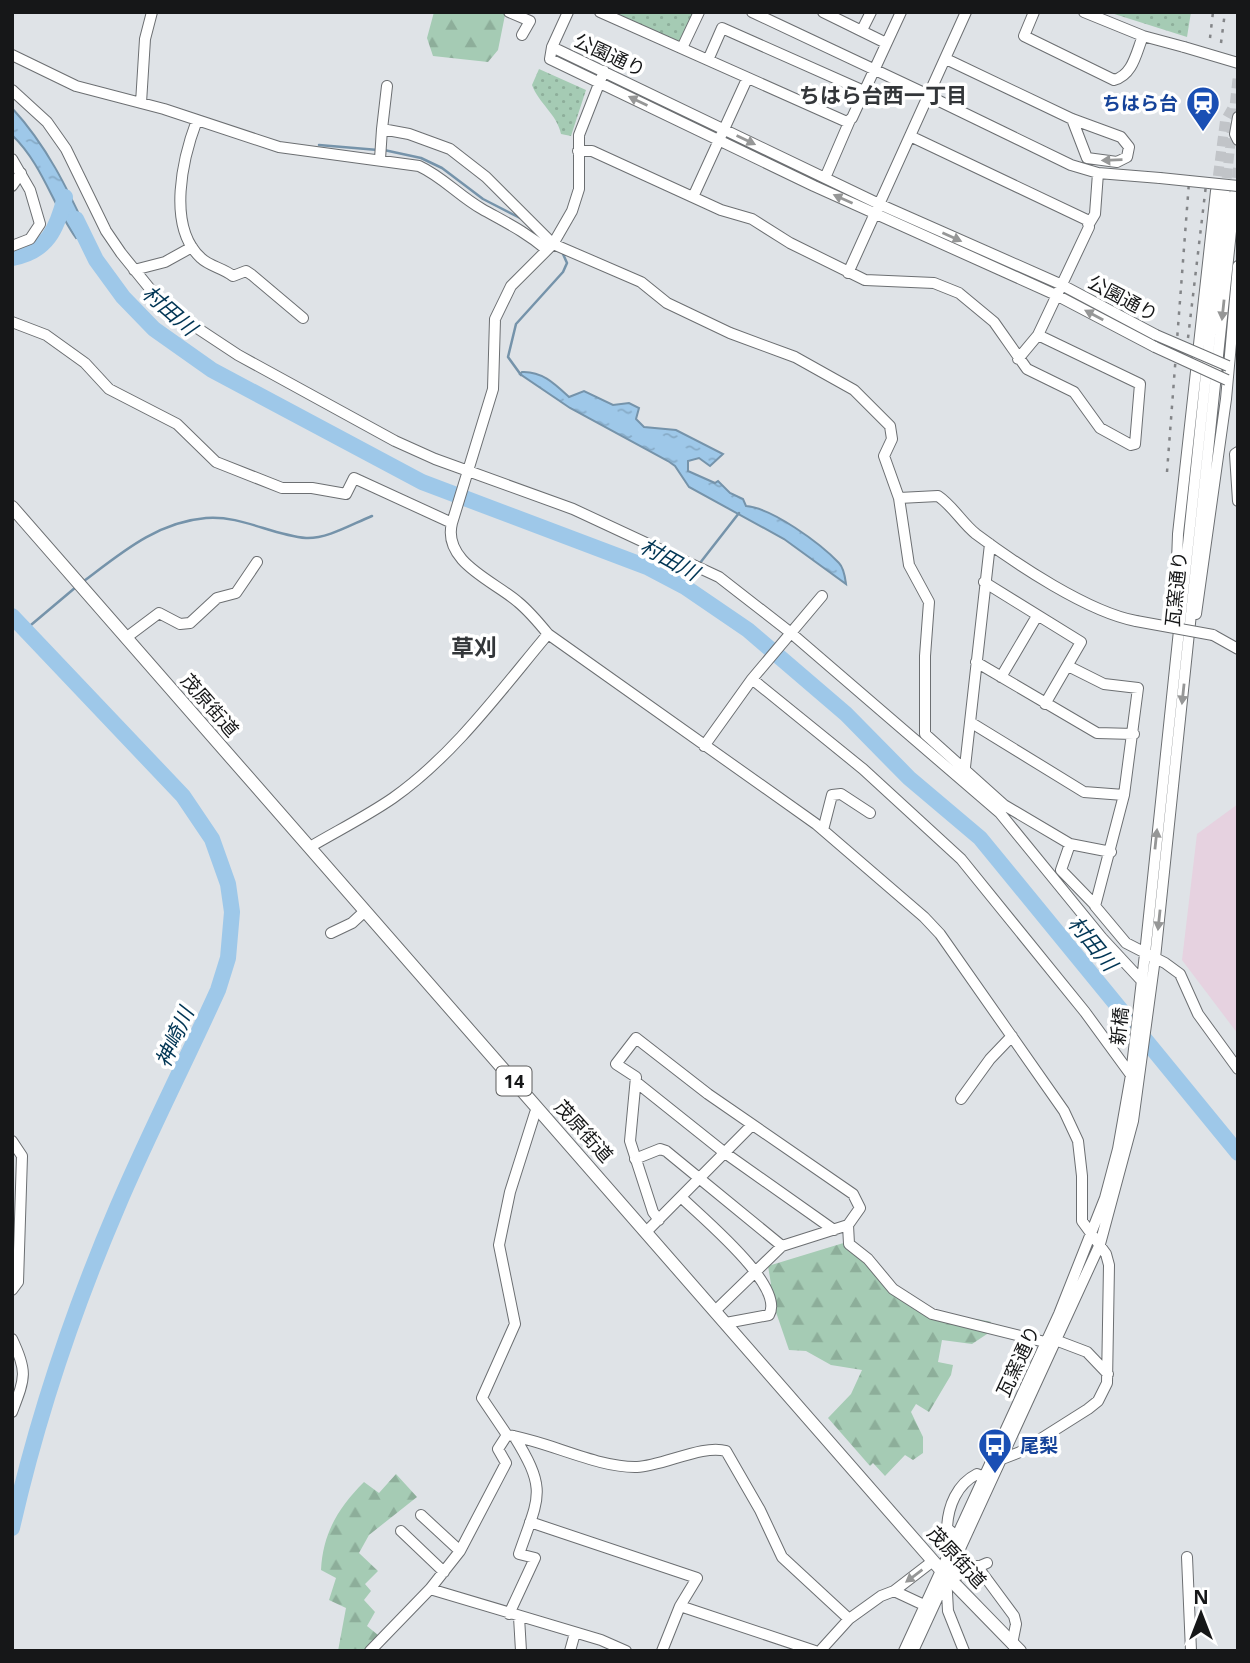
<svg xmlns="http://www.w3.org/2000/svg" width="1250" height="1663" font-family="'Noto Sans','Noto Sans JP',sans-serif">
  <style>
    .commercial { fill: #e6d2e0 }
    .forest { fill: url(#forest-firs) }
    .park { fill: url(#park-dots) }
    .water { fill: url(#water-ripples); stroke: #7593aa; stroke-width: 2 }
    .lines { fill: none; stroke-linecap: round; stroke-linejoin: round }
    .stream { stroke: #7593aa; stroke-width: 2.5 }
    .river { stroke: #9ec8e9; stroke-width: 16 }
    .minor-tunnel { stroke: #c1c4c8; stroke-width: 10; stroke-dasharray: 10 5; stroke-linecap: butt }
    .minor-casing { stroke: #6c6f72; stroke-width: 12 }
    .major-casing { stroke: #6c6f72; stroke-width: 14 }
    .minor { stroke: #fff; stroke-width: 10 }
    .major { stroke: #fff; stroke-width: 12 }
    .rail { stroke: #838588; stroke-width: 2.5; stroke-dasharray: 3.5 7; stroke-linecap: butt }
    .minor-bridge-casing { stroke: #6c6f72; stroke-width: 12; stroke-linecap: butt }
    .minor-bridge { stroke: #fff; stroke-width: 10 }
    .oneway { fill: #969797 }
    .labels { text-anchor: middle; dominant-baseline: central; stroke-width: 7; stroke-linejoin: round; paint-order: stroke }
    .shield { fill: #fff; stroke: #5c5d5d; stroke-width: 2 }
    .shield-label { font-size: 18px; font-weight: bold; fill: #161718 }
    .street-label { font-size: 19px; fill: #161718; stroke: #fff }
    .transit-label { font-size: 19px; font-weight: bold; fill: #164399; stroke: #fff; text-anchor: end }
    .neighbourhood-label { font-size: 21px; font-weight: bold; fill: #333639; stroke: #fff }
    .water-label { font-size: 21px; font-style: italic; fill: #003554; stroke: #fff }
    .quarter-label { font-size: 23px; font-weight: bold; fill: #333639; stroke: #fff }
  </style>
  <defs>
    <pattern id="forest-firs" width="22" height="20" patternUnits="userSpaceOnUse" patternTransform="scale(1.75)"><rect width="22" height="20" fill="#a5cbb4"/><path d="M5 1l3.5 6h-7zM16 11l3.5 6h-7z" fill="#8dae9a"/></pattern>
    <pattern id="park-dots" width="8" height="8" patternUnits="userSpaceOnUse" patternTransform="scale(1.75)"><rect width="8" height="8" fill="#a5cbb4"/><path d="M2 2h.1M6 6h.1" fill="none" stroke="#8dae9a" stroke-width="1.8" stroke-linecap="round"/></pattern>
    <pattern id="water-ripples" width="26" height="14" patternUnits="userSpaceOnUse" patternTransform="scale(1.75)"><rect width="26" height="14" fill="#9ec8e9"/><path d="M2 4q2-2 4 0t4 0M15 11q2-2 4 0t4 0" fill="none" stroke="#87abc7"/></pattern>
  </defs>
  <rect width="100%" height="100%" fill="#dfe3e7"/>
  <path class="commercial" d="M1238 804V1034L1182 960 1197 834Z"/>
  <path class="forest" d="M434 12H502L505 15 498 50 488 62 433 56 427 38Z
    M850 1241C880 1271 908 1301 949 1315 963 1319 978 1318 991 1322L987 1334 972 1344 942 1340 938 1362 953 1365 951 1375 929 1412 916 1404 911 1412 923 1437V1453L913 1460 905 1455 885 1476 873 1463 870 1466 828 1418 851 1394 862 1370 831 1365 806 1351 789 1350 767 1286 771 1284 768 1266Z
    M396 1474 417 1497 369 1535 359 1553 378 1571 365 1584 371 1591 364 1600 375 1612 367 1626 378 1635 367 1651H338L346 1608 329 1600 336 1578 321 1570C323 1533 338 1508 364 1482L379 1493Z"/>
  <path class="park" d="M600 12H697L681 47Z
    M1108 12H1191L1187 37Z
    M539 69 586 90 571 136 561 134C557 114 539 104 532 85Z"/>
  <path class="water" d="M12 108C47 146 67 188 89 235L76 238C52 204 43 165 12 135Z
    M522 372C542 371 555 384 569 397L584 391 613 405 629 403 639 408 636 419 644 427 676 430 723 454 710 466 699 458 688 461V471L715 483 718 481 730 493 743 499 746 506C772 508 820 543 839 563 844 568 845 577 846 584L784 539 689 487 675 466 668 461 570 408 520 374Z"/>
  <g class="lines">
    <path class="stream" d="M319 145 378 150
      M384 150 421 158 442 168 483 199 520 218
      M521 375 508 357 516 324 563 272 567 263 563 254
      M700 563 739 513
      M84 581C121 553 157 522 206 518 240 515 272 535 306 538 327 539 352 524 372 516
      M685 587 696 569
      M25 630 76 587"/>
    <path class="river" d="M76 219 96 260 123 297 154 329 212 370 422 482 647 567 685 587 748 630 846 714 909 778 980 838 1238 1153
      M12 258C47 252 57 229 65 197
      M12 616 183 796 212 839 228 884 232 912 228 958 218 990C185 1063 148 1135 117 1208 72 1313 37 1418 12 1528"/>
    <path class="minor-tunnel" d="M1216 191 1225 121 1232 109
      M1225 193 1238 75
      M1235 193 1238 168"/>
    <g class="minor-casing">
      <path id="minor" d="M509 12 530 21 522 35
        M568 12 552 47 550 59 814 186 1056 295 1155 347
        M600 12 847 122 852 118 901 12
        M752 12 922 92
        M823 12 886 43
        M1034 12 1024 36 1114 80C1133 75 1136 53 1143 36
        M1084 12 1143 36 1184 47
        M862 30 871 12
        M552 47 879 204 1060 284 1156 335
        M682 48 699 12
        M12 55 76 86 164 109 279 147 419 166C443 177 459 196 482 209 505 222 526 232 547 250
        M946 59 1072 119 1121 137 1129 147 1127 157 1117 162 1087 158 1072 119
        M708 60 722 28 864 91
        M604 71 579 135V189L572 211 553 244 511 286 495 319 493 389 452 523C442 562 494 581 518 602 529 611 539 623 548 634L816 824 924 917 940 934 1064 1111 1078 1141 1082 1176V1221L1106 1254 1109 1265 1107 1383 1098 1401 1088 1409 1020 1452 1002 1459
        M12 90 47 122 66 149 106 231 121 253 155 295 182 318 238 355 395 441 435 459 573 509 719 577 791 633 1000 813 1102 938 1141 980
        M935 99 1071 165 1098 173 1160 178
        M141 103 145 39 152 12
        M1238 117 1235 134 1238 140
        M197 120C183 157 166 226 201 258 209 266 223 268 233 276L246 271 252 275 303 318
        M382 129 387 86
        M910 136 1087 220 1089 227 1038 335 1018 359
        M578 151H592L721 210 752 219 790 243 865 280 934 283 959 293 994 322 1027 369 1074 392 1100 428 1131 445 1135 444 1140 384 1038 335
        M12 159 30 190 40 224 30 239 12 246
        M380 159 382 129 409 134 450 149 486 177 553 244 641 282 667 303 730 333 795 357 854 390 890 426 892 439 884 456 899 498 909 565 929 602 925 656V734L1004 805 1070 844 1111 852
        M825 178 850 120
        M12 186 21 173
        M693 197 747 79
        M1089 224 1095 214 1098 173
        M134 270 165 262 192 247
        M848 273 966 12
        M12 322 46 335 85 363 109 389 177 424 216 462 282 488H312L346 494 354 478 452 523
        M1238 452 1235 454 1238 501
        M899 498 938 496C953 506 962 523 976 534 1016 564 1088 612 1136 621
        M984 582 1081 642 1045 704
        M1176 589 1178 534 1216 191
        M1196 614 1226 399 1238 266
        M1213 635 1238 649
        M127 637 159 613 180 624 190 623 217 598 236 593 257 562
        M976 662 1097 733 1134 734
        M1068 666 1104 684 1138 688 1124 795 1095 906 1126 943 1165 963 1180 974 1198 1014 1238 1069
        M1001 677 1037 616
        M752 679 863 769 961 859 1085 1012 1131 1075
        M970 722 1084 792 1124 795
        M704 746 752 679 822 596
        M965 767 990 544
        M823 830 832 795 841 794 870 813
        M1070 844 1061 870 1095 905
        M310 847C337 831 367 816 393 798 454 755 501 690 548 634
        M331 933 352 923 365 911
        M636 1082 725 1153 834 1230
        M961 1099 990 1059 1012 1036
        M539 1110 535 1113 510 1192 499 1245 515 1324 482 1398 507 1435C548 1441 597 1468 637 1467 663 1466 703 1444 726 1451L760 1510 782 1557 849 1619
        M12 1141 22 1156 18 1282 12 1290
        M635 1159 660 1149 666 1151 782 1246
        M681 1197C701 1217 786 1286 769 1315L726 1323
        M659 1220 653 1212 630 1141 636 1077 616 1064 636 1038 708 1094 853 1194 860 1208 848 1225 782 1246 716 1310
        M848 1225 849 1244 868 1259 893 1289 932 1314 1045 1342
        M647 1231 752 1125
        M12 1339C28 1372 25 1378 12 1412
        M1058 1341 1087 1352 1108 1374
        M421 1515 460 1551
        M530 1522 697 1578 680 1606 662 1651
        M401 1531 444 1572
        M955 1535 947 1528C948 1506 957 1484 977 1474L984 1477
        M1187 1557 1191 1651
        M977 1566 1014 1616 1016 1624 1012 1644
        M430 1589 601 1640 626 1651
        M894 1591 924 1605
        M680 1606 815 1651
        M509 1614 535 1558 519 1554C539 1496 548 1491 514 1436
        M519 1617 521 1651
        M370 1651 430 1589 460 1551 506 1463 498 1449 507 1435
        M570 1651 575 1633
        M820 1651 849 1619 881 1596 894 1591 933 1561
        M904 1651 1059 1314 1105 1198 1118 1149 1131 1075 1145 954 1225 193
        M913 1651 1100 1244 1133 1121 1155 958 1235 193
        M964 1651 948 1611 946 1574 959 1575 987 1563"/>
    </g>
    <g class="major-casing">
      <path id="major" d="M12 507 940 1569 1020 1651"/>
    </g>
    <use href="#minor" class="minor"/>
    <use href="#major" class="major"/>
    <path class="rail" d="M1210 38 1213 12
      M1221 43 1225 12
      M1188 338 1206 185
      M1167 472 1189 182"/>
    <g class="minor-bridge-casing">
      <path id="minor-bridge" d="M1184 47 1238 63
        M1160 178 1238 186
        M1156 335 1228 366
        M1155 347 1227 380
        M1136 621 1213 635"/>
    </g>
    <use href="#minor-bridge" class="minor-bridge"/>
  </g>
  <defs><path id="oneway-solid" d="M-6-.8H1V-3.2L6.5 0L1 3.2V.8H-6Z" transform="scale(1.75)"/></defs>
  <g class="oneway">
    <use href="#oneway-solid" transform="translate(638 101) rotate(-154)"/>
    <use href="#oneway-solid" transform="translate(746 140) rotate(26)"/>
    <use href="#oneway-solid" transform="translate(1112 160) rotate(178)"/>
    <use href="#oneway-solid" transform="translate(843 199) rotate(-156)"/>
    <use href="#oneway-solid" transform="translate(952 237) rotate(24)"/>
    <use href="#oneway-solid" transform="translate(1223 310) rotate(96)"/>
    <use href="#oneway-solid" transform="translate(1094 315) rotate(-152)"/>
    <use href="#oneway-solid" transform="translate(1183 694) rotate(96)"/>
    <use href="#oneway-solid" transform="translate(1156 839) rotate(-84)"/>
    <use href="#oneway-solid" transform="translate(1159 920) rotate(96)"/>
    <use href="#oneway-solid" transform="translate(914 1576) rotate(143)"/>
  </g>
  <defs>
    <g id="station-pin" transform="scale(1.75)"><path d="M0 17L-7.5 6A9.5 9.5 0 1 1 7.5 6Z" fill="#1a4fb4" stroke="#fff"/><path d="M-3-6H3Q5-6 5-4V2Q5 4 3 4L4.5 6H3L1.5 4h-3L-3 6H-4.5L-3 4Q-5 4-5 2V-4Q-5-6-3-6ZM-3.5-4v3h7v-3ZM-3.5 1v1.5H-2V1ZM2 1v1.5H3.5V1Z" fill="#fff"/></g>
    <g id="bus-pin" transform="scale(1.75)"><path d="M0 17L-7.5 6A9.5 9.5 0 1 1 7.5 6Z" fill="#1a4fb4" stroke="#fff"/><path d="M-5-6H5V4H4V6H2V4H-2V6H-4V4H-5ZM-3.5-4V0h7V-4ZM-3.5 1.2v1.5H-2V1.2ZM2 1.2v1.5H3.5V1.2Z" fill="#fff"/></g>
  </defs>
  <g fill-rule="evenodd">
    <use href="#station-pin" x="1203" y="103"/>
    <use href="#bus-pin" x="995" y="1445"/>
  </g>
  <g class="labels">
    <rect class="shield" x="496.5" y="1066.5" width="35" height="29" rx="5"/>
    <g class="shield-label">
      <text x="514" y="1081">14</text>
    </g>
    <g class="street-label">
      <text transform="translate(610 55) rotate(25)">公園通り</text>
      <text transform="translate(1123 298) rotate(28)">公園通り</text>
      <text transform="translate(1176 589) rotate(-84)">瓦窯通り</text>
      <text transform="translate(210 705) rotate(49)">茂原街道</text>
      <text transform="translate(1119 1026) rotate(-84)">新橋</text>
      <text transform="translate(584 1131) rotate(48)">茂原街道</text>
      <text transform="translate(1018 1361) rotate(-65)">瓦窯通り</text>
      <text transform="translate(957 1557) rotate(47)">茂原街道</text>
    </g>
    <g class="transit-label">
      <text x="1178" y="103">ちはら台</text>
      <text x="1020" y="1445" text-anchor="start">尾梨</text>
    </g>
    <g class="neighbourhood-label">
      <text x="883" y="95">ちはら台西一丁目</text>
    </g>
    <g class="water-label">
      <text transform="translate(170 310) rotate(41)">村田川</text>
      <text transform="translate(670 559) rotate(29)">村田川</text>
      <text transform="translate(1093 943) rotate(51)">村田川</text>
      <text transform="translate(174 1037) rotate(-66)">神崎川</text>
    </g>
    <g class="quarter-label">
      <text x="474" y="647">草刈</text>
    </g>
  </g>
  <rect width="1250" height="1663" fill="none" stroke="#161718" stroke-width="28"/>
  <g transform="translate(1201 1614)" stroke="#ffffff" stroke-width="5" paint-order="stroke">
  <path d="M0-5L12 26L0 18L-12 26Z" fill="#161718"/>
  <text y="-10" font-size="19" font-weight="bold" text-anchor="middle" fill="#161718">N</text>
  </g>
</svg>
